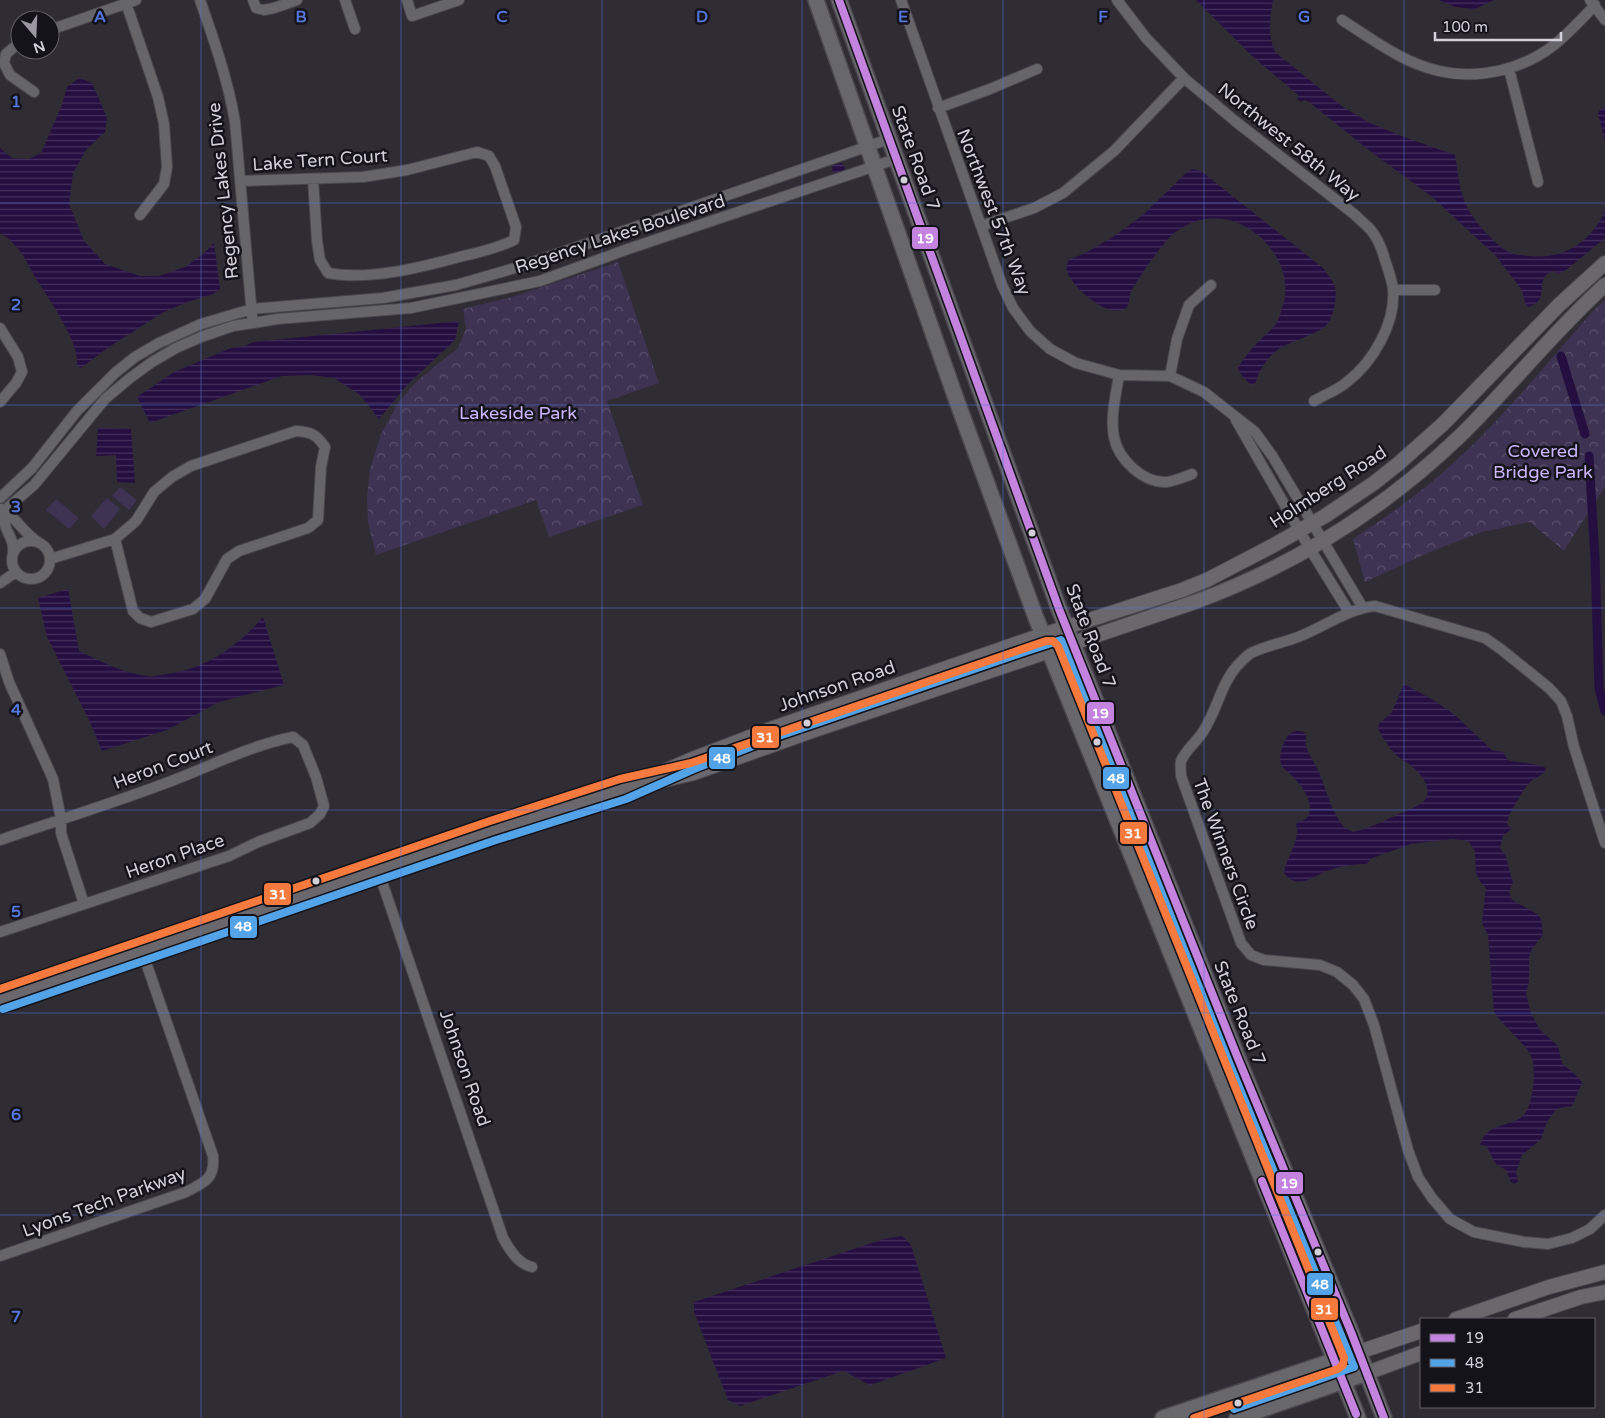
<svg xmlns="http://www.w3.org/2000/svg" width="1605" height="1418" font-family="'Varela Round',sans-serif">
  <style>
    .grass { fill: #3e3353 }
    .park { fill: url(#park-crowns) }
    .water { fill: url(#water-rules) }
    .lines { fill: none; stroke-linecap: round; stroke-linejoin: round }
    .canal { stroke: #250f41; stroke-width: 9 }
    .street-casing { stroke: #4a474e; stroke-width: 12 }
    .secondary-casing { stroke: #4a474e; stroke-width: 16 }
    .primary-casing { stroke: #4a474e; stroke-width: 18 }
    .street { stroke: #66666a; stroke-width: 10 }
    .secondary { stroke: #6a686d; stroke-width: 14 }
    .primary { stroke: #68676b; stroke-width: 15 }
    .bus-1-casing { stroke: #15131a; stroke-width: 11 }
    .bus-2-casing { stroke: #15131a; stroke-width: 11 }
    .bus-3-casing { stroke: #15131a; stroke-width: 11 }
    .bus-1 { stroke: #c483df; stroke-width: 8 }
    .bus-2 { stroke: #53a3e8; stroke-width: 8 }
    .bus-3 { stroke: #f6793e; stroke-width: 8 }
    .grid { fill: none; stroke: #5475d9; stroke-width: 1; stroke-opacity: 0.55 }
    .bus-dot { fill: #d3d0da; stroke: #15131a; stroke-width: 2 }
    .labels { text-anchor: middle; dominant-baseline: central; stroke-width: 5; stroke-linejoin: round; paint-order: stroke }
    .street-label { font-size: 18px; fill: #d3d0da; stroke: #15131a }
    .park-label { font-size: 18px; fill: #cbb5fc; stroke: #15131a }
    .grid-label { font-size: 16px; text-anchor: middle; font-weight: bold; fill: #5475d9; stroke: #15131a; stroke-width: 5; stroke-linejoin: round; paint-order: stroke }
    .line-badge { stroke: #15131a; stroke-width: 2 }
    .badge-label { font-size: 14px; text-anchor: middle; font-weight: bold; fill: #fff }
  </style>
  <defs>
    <pattern id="park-crowns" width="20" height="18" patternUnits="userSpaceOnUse" patternTransform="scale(1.25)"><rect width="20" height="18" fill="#3e3353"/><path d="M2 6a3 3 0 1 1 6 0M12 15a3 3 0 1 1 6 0" fill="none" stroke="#59506b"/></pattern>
    <pattern id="water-rules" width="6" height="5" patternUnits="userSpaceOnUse" patternTransform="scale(1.25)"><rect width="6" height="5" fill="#250f41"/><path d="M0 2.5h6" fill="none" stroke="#44315c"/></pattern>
  </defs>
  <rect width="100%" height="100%" fill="#2f2c34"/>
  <path class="grass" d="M120 487 137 500 129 510 112 496Z
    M107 498 120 509 104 529 91 516Z
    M56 499 79 518 69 529 46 510Z"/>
  <path class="park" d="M618 262 659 383 607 401 643 505 549 537 536 500 376 555 368 522 367 496 370 469 381 434 398 403 417 381 458 348 466 328 463 309 512 297Z
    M1605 300V486L1564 551 1530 522 1482 532 1430 552 1365 582 1353 539C1386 517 1418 495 1448 468 1501 421 1546 364 1593 311Z"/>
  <path class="water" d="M1196 0H1273C1270 17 1267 37 1276 53L1343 107 1370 123 1404 137 1455 155C1458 172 1459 191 1467 207 1473 220 1496 246 1509 252 1514 255 1522 255 1528 256 1562 260 1591 243 1605 211V238L1566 270 1558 274 1553 271C1532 279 1552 299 1529 307L1525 303 1522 290 1495 255 1431 196 1370 151 1309 102 1304 100 1301 102 1297 99 1299 96 1251 55Z
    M1439 0H1494L1475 9 1455 7Z
    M79 78 92 83 107 118 105 132 86 150 73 173 69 204 84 241 105 264 140 276H159L185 267 203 254 214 243 220 289 213 294 187 302 162 313 106 349 81 368 77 365C80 341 45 294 32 272 25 257 15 241 0 233V148L12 158 29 159 41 153 62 105 67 87Z
    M1605 107V141L1598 114 1600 110Z
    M841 163 843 164 845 168 844 171 836 173 833 172 832 168 833 165Z
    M1192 169 1201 171 1323 268C1327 273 1331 279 1334 284 1339 296 1333 323 1322 329 1307 338 1290 341 1276 351 1269 356 1262 367 1258 375 1256 380 1257 382 1253 385 1248 383 1238 373 1238 367 1244 359 1250 350 1257 343 1262 337 1271 331 1276 324 1279 319 1285 301 1285 295 1290 250 1239 205 1194 222 1188 224 1180 229 1174 233 1165 240 1133 284 1130 295 1128 301 1131 307 1122 310 1105 316 1072 287 1067 271 1066 267 1067 263 1069 260L1087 252 1113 237 1143 215 1187 172Z
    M459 321 455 340 408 384 379 419 360 395 334 378 310 375 282 376 150 423 137 397 174 372 231 348 245 346 253 342Z
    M98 428 131 429 135 483 117 482 116 455 96 456Z
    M68 589 79 651C100 661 123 673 147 676 153 677 160 675 166 674 206 669 237 647 263 617L284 685 219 702 167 730 102 751 90 722 47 637 38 598Z
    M1404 684 1435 701 1456 716 1492 750 1503 752 1508 760C1521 764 1534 762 1546 768L1544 773 1531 781 1525 788 1509 815 1507 824 1511 828 1509 831 1503 836 1500 848 1506 857 1513 883 1509 892 1512 900 1537 914 1541 919 1543 935 1532 949 1529 957V982L1526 994 1531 1013 1540 1030 1558 1046 1562 1063 1580 1079 1582 1083 1572 1106 1559 1108 1554 1112 1547 1122 1541 1139 1522 1155 1516 1172 1518 1181 1515 1184 1511 1182 1506 1170 1496 1164 1486 1146 1480 1145C1487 1122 1511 1127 1523 1116 1533 1105 1537 1070 1531 1056 1526 1044 1503 1026 1494 1012L1488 935 1482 923 1486 888 1481 883 1476 873 1475 851 1468 841 1453 839 1411 844 1370 859 1367 864C1354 864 1340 866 1327 871 1314 876 1296 891 1284 873 1286 857 1301 840 1296 824L1298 822C1305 821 1310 816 1310 809 1309 793 1300 784 1289 773 1286 770 1282 768 1281 764 1278 757 1283 743 1287 737 1291 731 1297 730 1304 732L1306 736C1303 749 1314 761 1319 772 1326 788 1329 805 1339 820 1342 826 1347 829 1353 832 1371 828 1387 819 1404 812 1410 809 1419 806 1424 801 1434 789 1420 772 1410 765 1406 761 1401 760 1397 756 1391 750 1381 736 1378 728L1379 724 1392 712Z
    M902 1236 911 1245 946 1358 871 1385C860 1381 853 1375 843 1371L740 1406 728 1400 694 1312V1302L884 1239Z"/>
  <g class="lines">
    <path class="canal" d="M1561 356 1585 434
      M1589 456 1595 559 1599 688 1605 711"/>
    <g class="street-casing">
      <path id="street" d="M125 0 158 97 164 124 167 167 164 184 140 215
        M200 0C214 40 228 80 235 122L252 316
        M253 0 256 8 264 10 274 8 297 0
        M345 0 355 29
        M407 0 412 16 459 0
        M901 0 1002 285 1013 308 1030 331 1050 349 1076 363 1119 375 1170 376 1204 392 1255 432 1273 457 1363 608
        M1117 0 1146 38 1184 78 1235 121 1354 214C1359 219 1365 224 1370 229 1378 238 1382 249 1385 260 1388 269 1392 280 1393 289 1396 323 1373 362 1347 382 1338 390 1324 395 1314 401
        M1590 0 1605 20
        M1342 20C1372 39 1403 63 1439 71 1478 80 1522 70 1554 45 1569 33 1582 19 1595 5
        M50 30 136 0
        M20 42 6 54 4 63 10 75 34 92
        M1509 69 1538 182
        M938 108 990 89 1037 69
        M240 181 363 177 407 170 477 152 489 156 495 166 516 227 514 240C498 248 481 252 463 256 423 267 369 281 328 273L320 260 317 241 313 179
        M981 226 1034 208 1063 193 1114 151 1184 78
        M1393 290H1435
        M0 328 18 357 22 372 16 383 0 402
        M1119 375C1116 395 1110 417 1114 437 1118 459 1143 483 1166 482 1175 481 1184 477 1192 474
        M1170 376 1177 339 1189 305 1211 285
        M1236 420 1310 549 1349 612
        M0 498 32 468 77 411 115 373 135 357 159 343 201 324 252 309 383 298 456 285 515 268 589 243 889 139
        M1 509C5 515 9 514 14 519 22 527 28 536 38 542
        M0 514 34 485 105 399 130 378 152 362 176 348 201 337 233 326 253 323 277 319 411 308 540 281 628 249 896 159
        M5 515C2 532 15 536 13 552
        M12 560a19 19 0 1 1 38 0a19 19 0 1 1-38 0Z
        M50 559 115 539 136 521 154 492 172 477 191 466 296 431C311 432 316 434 325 447L321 467 318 520 308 528 239 551 227 559 205 599 193 609 151 622 140 618 133 611 115 539
        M0 583 16 572
        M0 654 9 682 53 779 61 819V833L84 904
        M0 840C58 820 117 802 174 780 213 765 252 745 293 737L303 745 316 777 324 806 320 814 310 823 258 842 229 856 0 932
        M1605 843 1574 747 1567 716 1561 701 1549 688 1502 650 1485 638 1375 606C1347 609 1324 627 1298 637 1282 643 1266 646 1251 653 1246 656 1241 662 1237 666 1221 684 1217 710 1204 730 1198 741 1186 749 1181 761 1180 765 1181 771 1181 776L1241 943 1251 955 1264 960 1320 965 1337 972 1353 985 1364 999 1374 1025 1408 1150 1418 1177 1432 1198 1450 1219 1474 1232 1524 1242 1548 1244 1572 1238 1590 1229 1605 1215
        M378 870 503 1238C510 1250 517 1263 532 1267
        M0 1256 186 1192C205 1182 215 1179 213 1156L142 951"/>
    </g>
    <g class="secondary-casing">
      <path id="secondary" d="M656 782 694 773 812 731 1195 602C1295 565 1383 510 1460 436 1510 387 1553 332 1605 285
        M0 1000 493 831 623 789 690 760 773 728 1027 640 1182 590 1207 580 1274 545 1325 516 1374 483 1398 464 1443 424 1559 305 1605 263
        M1456 1319 1549 1287 1605 1272
        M1515 1319 1581 1297 1605 1292
        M1359 1352 1421 1331
        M1367 1373 1421 1353"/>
    </g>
    <g class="primary-casing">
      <path id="primary" d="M816 0 954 393 1036 618 1358 1418
        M839 0 1059 609 1237 1056 1351 1332 1384 1418
        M1163 1418 1359 1352
        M1237 1418 1367 1373"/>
    </g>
    <use href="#street" class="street"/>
    <use href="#secondary" class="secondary"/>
    <use href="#primary" class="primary"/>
    <g class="bus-1-casing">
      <path id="bus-1" d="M839 0 1059 609 1237 1056 1351 1332 1384 1418
        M1262 1181 1356 1414"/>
    </g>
    <g class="bus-2-casing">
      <path id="bus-2" d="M3 1009 496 840 626 799 694 769 776 737 1030 650 1061 640 1228 1060 1354 1367 1234 1409"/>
    </g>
    <g class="bus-3-casing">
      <path id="bus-3" d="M0 989 490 821 620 779 691 763 1046 641H1053L1058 646 1344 1358 1343 1365 1338 1369 1194 1418"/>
    </g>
    <use href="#bus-1" class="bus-1"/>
    <use href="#bus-2" class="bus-2"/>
    <use href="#bus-3" class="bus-3"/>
  </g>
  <path class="grid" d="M201 0V1418M401 0V1418M602 0V1418M802 0V1418M1003 0V1418M1204 0V1418M1404 0V1418M0 203H1605M0 405H1605M0 608H1605M0 810H1605M0 1013H1605M0 1215H1605"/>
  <g class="bus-dot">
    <circle cx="904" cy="180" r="4.5"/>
    <circle cx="1032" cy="533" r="4.5"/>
    <circle cx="807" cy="723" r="4.5"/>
    <circle cx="1097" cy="742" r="4.5"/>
    <circle cx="316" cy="881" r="4.5"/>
    <circle cx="1318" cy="1252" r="4.5"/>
    <circle cx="1238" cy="1403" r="4.5"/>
  </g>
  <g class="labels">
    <g class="street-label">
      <text transform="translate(1289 142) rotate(39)">Northwest 58th Way</text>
      <text transform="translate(916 158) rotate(70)">State Road 7</text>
      <text transform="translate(320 160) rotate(-4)">Lake Tern Court</text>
      <text transform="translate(223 191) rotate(-96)">Regency Lakes Drive</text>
      <text transform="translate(994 212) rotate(69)">Northwest 57th Way</text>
      <text transform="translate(620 234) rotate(-18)">Regency Lakes Boulevard</text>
      <text transform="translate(1328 487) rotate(-33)">Holmberg Road</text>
      <text transform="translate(1091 636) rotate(69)">State Road 7</text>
      <text transform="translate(837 686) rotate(-19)">Johnson Road</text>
      <text transform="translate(163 765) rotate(-21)">Heron Court</text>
      <text transform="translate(1226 854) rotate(70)">The Winners Circle</text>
      <text transform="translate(175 856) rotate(-19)">Heron Place</text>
      <text transform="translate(1240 1013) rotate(68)">State Road 7</text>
      <text transform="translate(465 1068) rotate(71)">Johnson Road</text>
      <text transform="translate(104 1202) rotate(-20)">Lyons Tech Parkway</text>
    </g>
    <g class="park-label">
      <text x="518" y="413">Lakeside Park</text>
      <text x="1543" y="451">Covered<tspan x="1543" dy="21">Bridge Park</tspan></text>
    </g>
  </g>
  <g class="grid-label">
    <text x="100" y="22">A</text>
    <text x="301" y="22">B</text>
    <text x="502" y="22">C</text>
    <text x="702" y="22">D</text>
    <text x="903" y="22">E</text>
    <text x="1103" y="22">F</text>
    <text x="1304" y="22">G</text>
    <text x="16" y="107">1</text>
    <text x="16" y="310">2</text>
    <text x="16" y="512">3</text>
    <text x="16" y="715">4</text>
    <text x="16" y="917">5</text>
    <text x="16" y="1120">6</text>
    <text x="16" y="1322">7</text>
  </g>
  <g class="line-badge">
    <rect x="911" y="226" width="28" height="24" rx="5" fill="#c483df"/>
    <rect x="1086" y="701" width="29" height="24" rx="5" fill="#c483df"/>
    <rect x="751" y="725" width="29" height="24" rx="5" fill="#f6793e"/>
    <rect x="708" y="746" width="28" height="24" rx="5" fill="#53a3e8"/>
    <rect x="1102" y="766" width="28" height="24" rx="5" fill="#53a3e8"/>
    <rect x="1119" y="821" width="29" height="24" rx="5" fill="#f6793e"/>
    <rect x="263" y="882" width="29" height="24" rx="5" fill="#f6793e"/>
    <rect x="229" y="915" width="29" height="24" rx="5" fill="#53a3e8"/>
    <rect x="1275" y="1171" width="29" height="24" rx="5" fill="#c483df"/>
    <rect x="1306" y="1272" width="28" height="24" rx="5" fill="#53a3e8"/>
    <rect x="1310" y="1297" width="29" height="24" rx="5" fill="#f6793e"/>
  </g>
  <g class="badge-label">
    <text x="925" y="243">19</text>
    <text x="1100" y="718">19</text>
    <text x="765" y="742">31</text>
    <text x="722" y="763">48</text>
    <text x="1116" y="783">48</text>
    <text x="1133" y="838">31</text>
    <text x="278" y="899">31</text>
    <text x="243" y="931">48</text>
    <text x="1289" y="1188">19</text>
    <text x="1320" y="1289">48</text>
    <text x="1324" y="1314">31</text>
  </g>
  <rect x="1420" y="1318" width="175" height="90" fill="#15131a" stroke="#615f67"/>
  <rect x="1430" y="1334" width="25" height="8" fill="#c483df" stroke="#615f67"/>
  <text x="1465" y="1343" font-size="15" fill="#d3d0da">19</text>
  <rect x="1430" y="1359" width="25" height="8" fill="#53a3e8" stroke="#615f67"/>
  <text x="1465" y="1368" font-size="15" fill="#d3d0da">48</text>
  <rect x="1430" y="1384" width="25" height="8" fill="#f6793e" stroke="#615f67"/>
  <text x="1465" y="1393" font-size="15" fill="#d3d0da">31</text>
  <g transform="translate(35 35) rotate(161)"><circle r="24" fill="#15131a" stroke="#615f67"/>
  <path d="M0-4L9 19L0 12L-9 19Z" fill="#9a97a0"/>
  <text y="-8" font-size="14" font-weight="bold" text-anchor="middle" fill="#d3d0da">N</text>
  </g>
  <path d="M1435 32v8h126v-8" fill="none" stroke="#d3d0da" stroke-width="2.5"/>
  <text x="1442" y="32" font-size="15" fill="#d3d0da" stroke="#15131a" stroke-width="4" paint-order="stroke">100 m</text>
</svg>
